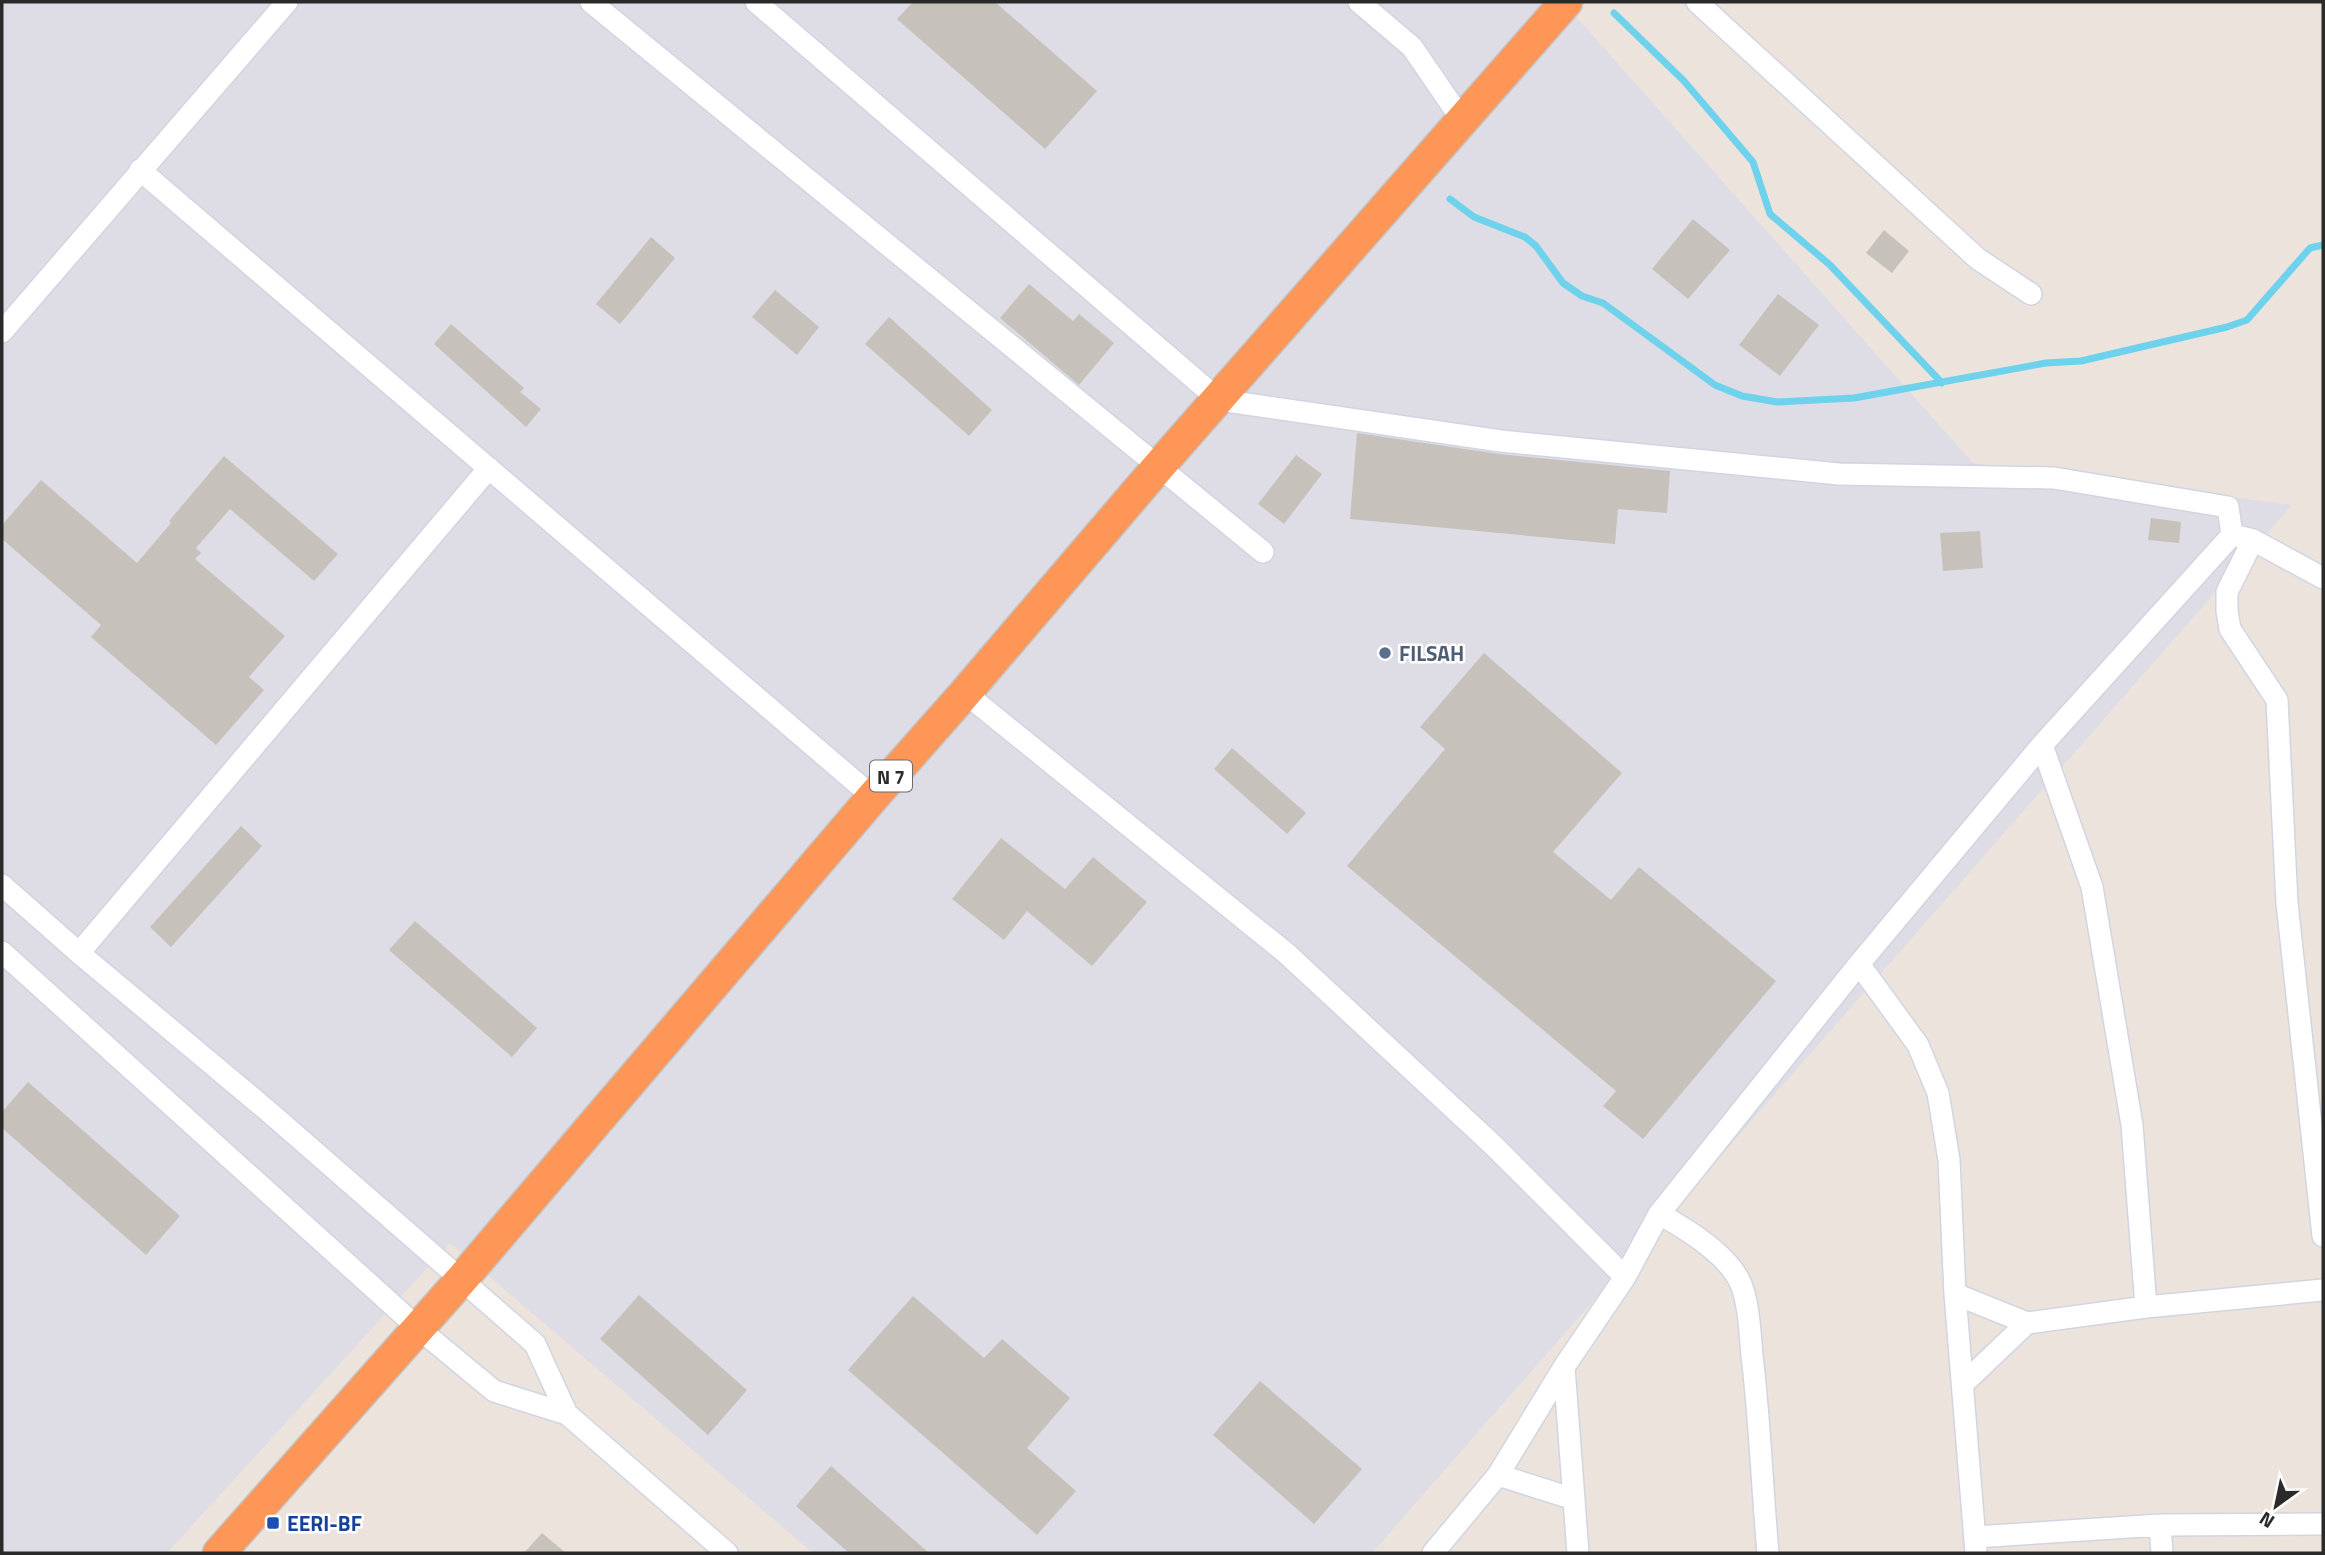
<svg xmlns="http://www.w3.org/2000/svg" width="2325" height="1555" font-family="'Titillium Web',sans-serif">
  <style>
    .industrial { fill: #dedce4 }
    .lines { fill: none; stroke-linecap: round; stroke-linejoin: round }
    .stream { stroke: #6fd2ed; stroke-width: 7 }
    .building { fill: #c7c1bb }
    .minor-casing { stroke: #d1d5e2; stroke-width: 24 }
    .highway-casing { stroke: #c3c3c3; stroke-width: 35 }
    .minor { stroke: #fff; stroke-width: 21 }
    .highway { stroke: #fd9656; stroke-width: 32 }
    .service-dot { fill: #5c6f8a; stroke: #fff; stroke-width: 2.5 }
    .transit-dot { fill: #1a4fb4; stroke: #fff; stroke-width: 2.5 }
    .labels { text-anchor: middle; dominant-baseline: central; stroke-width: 5; stroke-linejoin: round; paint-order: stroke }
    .shield { fill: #fff; stroke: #6a6a6a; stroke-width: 2 }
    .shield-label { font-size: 19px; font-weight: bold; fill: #2a2a2a }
    .service-label { font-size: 21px; font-weight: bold; fill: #4e5e75; stroke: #fff; text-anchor: start }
    .transit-label { font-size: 21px; font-weight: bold; fill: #164399; stroke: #fff; text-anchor: start }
  </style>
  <rect width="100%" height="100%" fill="#ece4dc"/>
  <path class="industrial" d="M2 2H1563L1973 463 2292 505 1372 1553H813L450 1243 167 1553H2Z"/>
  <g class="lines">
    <path class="stream" d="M1614 13 1684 81 1753 162 1770 214 1830 265 1942 383
      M1450 199 1474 217 1525 237 1536 246 1563 283 1582 296 1603 303 1715 385 1742 396 1777 402 1854 398 2046 363 2081 361 2227 327 2247 320 2310 248 2323 245"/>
  </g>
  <path class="building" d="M913 2H995L1097 91 1045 149 897 19Z
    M1693 219 1730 250 1688 299 1652 269Z
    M1884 230 1909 251 1892 273 1866 253Z
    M651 237 675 258 620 324 596 304Z
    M1029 284 1073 321 1079 314 1114 343 1079 385 1000 318Z
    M775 290 819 327 797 355 752 317Z
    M1778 294 1819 325 1780 376 1739 345Z
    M889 317 992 410 969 436 865 344Z
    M451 324 524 388 520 392 541 409 526 427 434 344Z
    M1357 433 1499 454 1670 471 1667 513 1618 509 1615 544 1350 519Z
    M1296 455 1322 474 1284 524 1258 504Z
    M224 456 338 554 314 581 230 509 196 548 201 553 195 559 285 636 249 677 264 690 216 745 91 637 101 625 2 539V525L41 480 137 563 171 523 169 521Z
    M2151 518 2181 522 2179 543 2148 540Z
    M1980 531 1983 568 1943 571 1940 533Z
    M1484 653 1622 773 1553 852 1611 900 1639 867 1776 981 1643 1139 1603 1106 1616 1091 1347 866 1445 749 1420 727Z
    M1232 748 1306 813 1287 834 1214 769Z
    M241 826 262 846 171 947 150 927Z
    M1001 838 1065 889 1093 857 1147 902 1092 966 1027 911 1004 940 952 899Z
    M415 921 537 1028 512 1057 389 950Z
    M28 1082 180 1216 146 1255 2 1128V1112Z
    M639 1295 747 1390 708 1435 600 1339Z
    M913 1296 984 1358 1002 1339 1070 1398 1027 1448 1076 1491 1037 1535 848 1370Z
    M1260 1381 1362 1469 1314 1524 1213 1435Z
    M831 1466 929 1553H849L796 1506Z
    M542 1533 566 1553H524Z"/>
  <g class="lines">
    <g class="minor-casing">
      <path id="minor" d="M591 2 1263 552
        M756 2 1219 400 1501 441 1839 474 2054 478 2228 507 2232 535
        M1359 2 1412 47 1462 120
        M1697 2 1978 259 2031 294
        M140 170 873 797
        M2 332 287 2
        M2241 537 2253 540 2323 578
        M2253 540 2227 592V611L2230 629 2277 700 2287 903 2323 1236
        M965 693 1286 953 1493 1145 1625 1277
        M2042 745 2092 887 2132 1125 2146 1307
        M2 885 79 953 268 1111 535 1344 567 1414 727 1553
        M2 952 418 1328 494 1391 567 1414
        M79 953 489 468
        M1859 964 1918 1045 1938 1093 1949 1160 1955 1294 1976 1553
        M1659 1214C1685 1228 1727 1254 1740 1282 1749 1302 1750 1333 1752 1356 1760 1421 1762 1487 1768 1553
        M1955 1294 2027 1323 2146 1307 2323 1290
        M1564 1367 1578 1553
        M1963 1384 2027 1323
        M1498 1475 1574 1499
        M2160 1525 2162 1553
        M1975 1537 2160 1525 2323 1524
        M1433 1553 1498 1475 1564 1367 1625 1277 1659 1214 1859 964 2042 745 2232 535"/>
    </g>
    <g class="highway-casing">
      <path id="highway" d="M219 1553 462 1279 873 797 965 693 1159 466 1566 2"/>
    </g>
    <use href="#minor" class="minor"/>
    <use href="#highway" class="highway"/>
  </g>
  <circle class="service-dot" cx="1385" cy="653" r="7"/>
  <rect class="transit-dot" x="266" y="1516" width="14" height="14" rx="3.5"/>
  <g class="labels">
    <rect class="shield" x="870" y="760.5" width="42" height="31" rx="5"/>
    <g class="shield-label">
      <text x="891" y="776">N 7</text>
    </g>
    <g class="service-label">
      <text x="1399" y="653">FILSAH</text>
    </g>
    <g class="transit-label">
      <text x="287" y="1523">EERI-BF</text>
    </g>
  </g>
  <rect width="2325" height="1555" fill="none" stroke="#2a2a2a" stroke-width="7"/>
  <g transform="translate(2276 1506) rotate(213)" stroke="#ffffff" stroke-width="5" paint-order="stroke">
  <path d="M0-5L12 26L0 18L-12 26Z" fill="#2a2a2a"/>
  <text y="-10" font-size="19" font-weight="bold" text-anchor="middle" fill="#2a2a2a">N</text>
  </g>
</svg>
